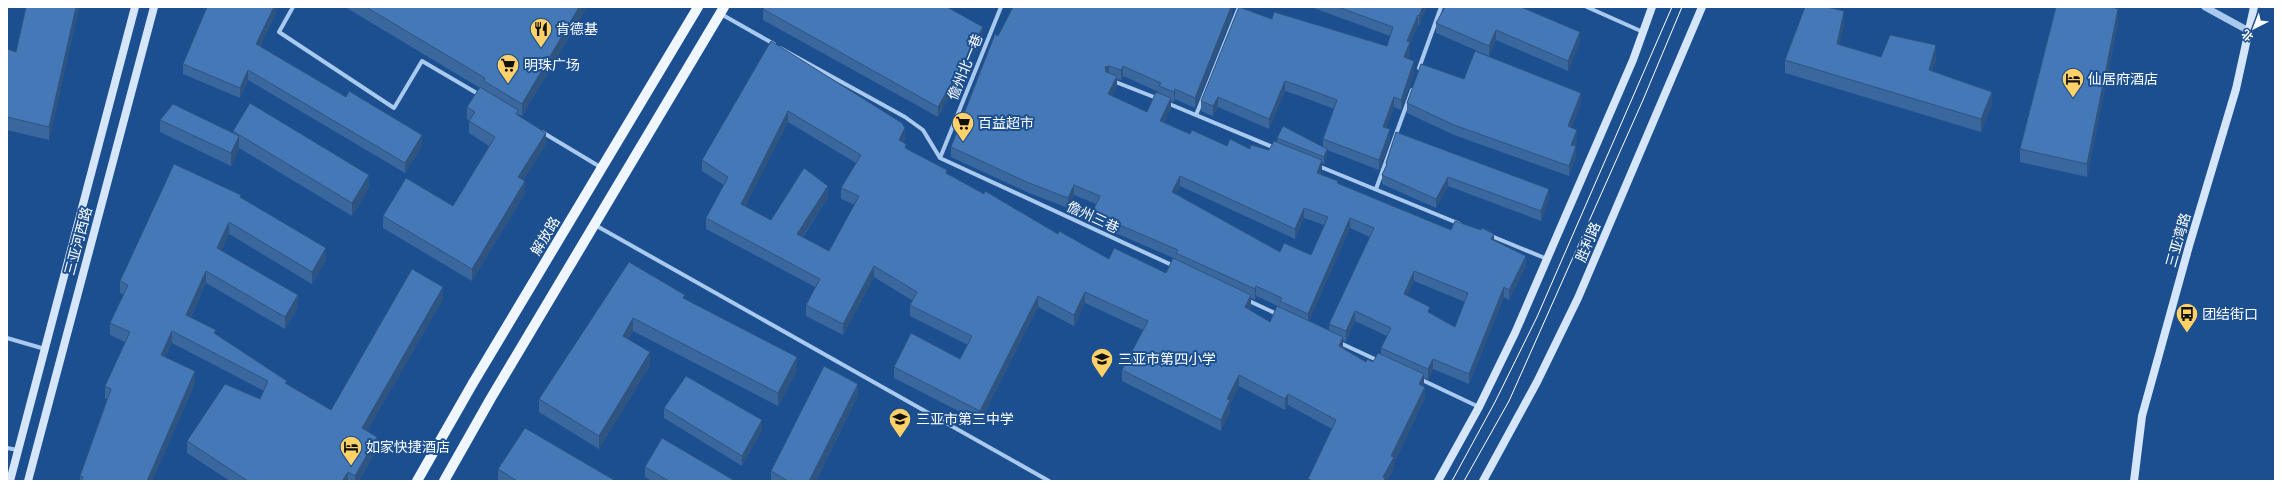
<svg xmlns="http://www.w3.org/2000/svg" width="2282" height="488" font-family="Helvetica,'Noto Sans SC',sans-serif">
  <style>
    .lines { fill: none; stroke-linecap: round; stroke-linejoin: round }
    .minor { stroke: #a9c9ee; stroke-width: 4 }
    .tertiary { stroke: #a9c9ee; stroke-width: 7 }
    .secondary { stroke: #d6e6fa; stroke-width: 8 }
    .primary { stroke: #f0f6ff; stroke-width: 10 }
    .tram { stroke: #fff; stroke-width: 1 }
    .wall { fill: #3a679d; fill-rule: evenodd }
    .shaded-wall { fill: #305480 }
    .building { fill: #4478b7; stroke: #305480; fill-rule: evenodd }
    .labels { text-anchor: middle; dominant-baseline: central; stroke-width: 4; stroke-linejoin: round; paint-order: stroke }
    .poi-label { font-size: 14px; fill: #fff; stroke: #1b4f8f; text-anchor: start }
    .street-label { font-size: 14px; fill: #fff; stroke: #1b4f8f }
  </style>
  <rect width="100%" height="100%" fill="#1b4f8f"/>
  <g class="lines">
    <path class="minor" d="M293 7 279 32 394 108 422 61 480 95
      M1587 7 1643 32
      M721 14 774 44
      M780 48 905 117 923 130 940 158 1174 266
      M1419 68 1441 7
      M1113 81 1159 99
      M1167 103 1275 148
      M1196 115 1239 7
      M542 132 602 168
      M940 158 1001 7
      M1316 165 1460 224
      M1376 189 1412 90
      M595 225 1049 481
      M1489 235 1547 259
      M1247 300 1277 314
      M7 338 45 349
      M1338 342 1379 361
      M1420 379 1479 407
      M7 448 18 450"/>
    <path class="tertiary" d="M2205 7 2247 30"/>
    <path class="secondary" d="M10 481 135 7
      M28 481 154 7
      M1438 481 1479 407 1515 333 1633 60 1652 7
      M1483 481 1537 382 1578 298 1702 7
      M2134 481 2142 416 2189 246 2236 89 2254 7"/>
    <path class="primary" d="M417 481 473 383 698 7
      M444 481 491 398 724 7"/>
    <path class="tram" d="M1452 481 1495 402 1537 317 1672 7
      M1464 481 1509 401 1643 100 1682 7"/>
  </g>
  <path class="wall" d="M26 7H79L49 140 7 130V49L16 52Z
    M204 7H276V13L260 46 422 146 405 173 248 80 240 98 183 74V64L207 8Z
    M345 7H587L522 116 518 114V116L546 145 523 180 525 193 472 281 383 228V216L453 206 489 146 469 133V121L467 119V107L480 88Z
    M1232 7V15L1195 108 1175 99 1174 102 1171 101V108L1164 122 1190 134 1227 146 1269 150 1277 142V138L1323 147V139L1334 109 1300 96 1285 91 1269 129 1218 107 1213 116 1201 111V101L1272 19 1387 46 1390 36 1311 7H1427L1419 26 1418 25 1410 44V53L1408 58 1414 72 1401 110 1394 107 1386 128 1390 140 1379 170 1327 150V156L1324 164 1322 163V170L1320 174 1338 184 1451 230 1494 240 1526 266 1509 300 1504 297 1469 384 1433 369 1428 379 1424 378V387L1425 398 1394 463V468L1387 481H1308V479L1332 429 1288 405 1285 410 1239 386 1230 404V412L1221 431 1122 381V370L1143 330 1085 303 1074 326 1038 307 980 422 894 378V367L960 359 968 345 910 316V305L913 301 874 277 843 335 806 316V305L815 287 706 229V218L724 185 702 171V160L771 41 905 139 903 142 906 149 947 174 1058 234 1109 259 1166 273 1176 259 1092 223V213L1096 204 1074 195 1068 208 1029 193 951 157V147L998 36ZM1123 76 1159 92V94L1147 112 1112 96 1117 87V79L1121 80ZM788 122 856 163 841 188V199L855 205 829 251 803 237 828 197 771 220 745 206ZM1180 186 1295 239 1304 218 1324 225 1311 255 1280 252 1176 194ZM1350 228 1370 237 1329 324V330L1309 321ZM1414 281 1465 302 1455 327 1430 314 1407 296ZM1256 296 1280 307 1270 322 1249 310 1251 306V298L1255 300ZM1355 321 1387 336 1381 348V354L1373 362H1366L1343 348V340L1346 342Z
    M1445 7 1580 42 1568 71 1496 40 1489 56 1436 33V23Z
    M763 9 983 37 938 117 763 20Z
    M2118 22 2087 177 2020 162V149Z
    M1844 24 1839 45 1881 57 1936 58 1932 71 1992 104 1981 132 1785 73V60Z
    M1407 103H1581L1571 128 1577 140 1575 146 1576 156 1569 176 1454 135 1407 113Z
    M160 120 233 133V131L369 188 352 216 239 148 231 166 160 132Z
    M1386 163 1549 199 1541 221 1448 186 1436 208 1382 184V175L1386 167Z
    M241 198 326 260 312 284 229 234 221 251 298 307 285 329 206 283 191 317 287 384 331 410 443 299 367 431 377 449 359 481H230L187 453V441L260 399 264 391 172 343 165 357 195 383 152 481H80V476L107 399H105V386L125 342 110 335V323L124 295 120 293V281Z
    M629 262 685 299 797 370 778 406 633 331 628 339 650 365 599 449 539 412V399Z
    M858 396 816 481H771V471Z
    M664 408 762 430 742 466 664 418Z
    M645 467 735 481H652L645 477Z
    M498 469 614 481H498Z"/>
  <path class="shaded-wall" d="M76 7H79L49 140V127Z
    M274 7H276V13L256 54V44Z
    M579 7H587L522 116V104Z
    M1231 7H1232V15L1195 108V98Z
    M1423 7H1427L1419 26V16Z
    M2118 9V22L2087 177V164Z
    M1844 11V24L1837 57V44Z
    M1418 15V25L1410 44V53L1404 67V57L1407 41Z
    M983 27V37L938 117V107Z
    M1496 30V40L1489 56V46Z
    M1580 32V42L1568 71V61Z
    M1936 45V58L1929 83V70Z
    M1414 61V72L1401 110V100Z
    M1109 66V76L1105 77V67Z
    M1123 66V76L1121 80V70Z
    M248 70V80L240 98V88Z
    M1117 76V87L1108 104V94Z
    M1285 81V91L1269 129V119Z
    M1175 89V99L1174 102V92Z
    M1992 92V104L1981 132V119Z
    M1581 93V103L1568 137V126Z
    M1218 97V107L1213 116V106Z
    M1394 97V107L1383 137V127Z
    M1171 98V108L1160 131V121Z
    M788 111V122L741 215V204Z
    M905 128V139L899 151V140Z
    M1390 129V140L1379 170V160Z
    M1577 130V140L1571 155V145Z
    M546 133V145L518 189V177Z
    M422 135V146L405 173V163Z
    M239 136V148L231 166V153Z
    M1576 146V156L1569 176V166Z
    M1327 149V156L1324 164V157Z
    M1322 160V170L1317 183V173Z
    M369 175V188L352 216V203Z
    M1180 176V186L1172 202V192Z
    M1448 177V186L1436 208V199Z
    M525 181V193L472 281V269Z
    M1074 185V195L1068 208V198Z
    M828 186V197L797 245V234Z
    M1549 189V199L1541 221V211Z
    M1304 208V218L1295 239V229Z
    M1350 218V228L1308 324V314Z
    M229 222V234L217 260V248Z
    M1494 234V244L1491 239Z
    M326 248V260L312 284V272Z
    M1526 256V266L1509 300V290Z
    M874 266V277L843 335V324Z
    M206 271V283L186 327V315Z
    M1414 271V281L1404 304V294Z
    M1256 286V296L1255 300V289Z
    M443 287V299L362 440V428Z
    M1504 287V297L1469 384V374Z
    M1085 292V303L1074 326V315Z
    M298 295V307L285 329V317Z
    M1251 295V306L1245 318V307Z
    M1038 296V307L980 422V411Z
    M1355 311V321L1346 342V331Z
    M633 318V331L623 349V336Z
    M172 331V343L161 367V355Z
    M1343 337V348L1339 346Z
    M650 352V365L599 449V436Z
    M797 357V370L778 406V393Z
    M1433 359V369L1428 379V369Z
    M195 371V383L152 481H147Z
    M1424 374V386L1419 395V384Z
    M1239 375V386L1230 404V412L1221 431V420L1227 399Z
    M858 384V396L816 481H809Z
    M1425 387V398L1394 463V468L1387 481H1383V477L1391 456Z
    M1288 394V405L1285 410V399Z
    M762 420V430L742 466V456Z
    M377 437V449L359 481H355V476Z
    M348 472V481H342Z"/>
  <path class="building" d="M26 7H76L49 127 7 117V49L16 52Z
    M207 7H274L256 44 346 97 349 91 422 135 405 163 248 70 240 88 183 64Z
    M366 7H579L522 104 484 81 485 78Z
    M765 7H947L983 27 938 107 763 9Z
    M1013 7H1231L1195 98 1175 89 1174 92 1159 86 1161 83 1123 66 1121 70 1109 66 1105 67 1106 72 1117 76 1108 94 1147 112 1156 92 1171 98 1160 121 1190 134 1192 130 1227 146 1230 139 1250 149 1251 145 1269 150 1274 141 1322 160 1317 173 1338 181 1337 183 1451 230 1455 221 1481 230 1482 228 1494 234 1491 239 1526 256 1509 290 1504 287 1469 374 1433 359 1428 369 1381 348 1391 328 1355 311 1346 331 1329 324 1374 228 1350 218 1308 314 1280 301 1282 298 1256 286 1255 289 1176 253 1178 250 1092 213 1100 196 1074 185 1068 198 1029 183 951 147 995 34 998 36ZM1180 176 1295 229 1304 208 1328 217 1311 255 1284 243 1280 252 1172 192ZM1414 271 1468 293 1455 327 1428 312 1430 307 1404 294Z
    M1239 7 1272 19 1274 12 1387 46 1393 27 1338 7H1423L1419 16 1418 15 1407 41 1410 42 1404 57 1414 61 1401 100 1394 97 1383 127 1390 129 1379 160 1323 139 1337 100 1300 86 1285 81 1269 119 1218 97 1213 106 1201 101Z
    M1445 7H1521L1580 32 1568 61 1496 30 1489 46 1436 23Z
    M1805 7H1827L1844 11 1837 44 1881 57 1890 35 1936 45 1929 70 1992 92 1981 119 1785 60Z
    M2056 7H2111L2118 9 2087 164 2020 149Z
    M771 41 902 123 905 128 899 140 906 144 905 148 947 170 946 173 984 194 985 191 1058 234 1059 231 1109 259 1114 248 1166 273 1173 258 1251 295 1245 307 1270 322 1277 306 1343 337 1339 346 1366 362 1367 359 1373 362 1378 353 1424 374 1419 384 1425 387 1391 456 1394 457 1383 477 1385 478 1384 481H1310L1311 480 1308 479 1336 420 1288 394 1285 399 1239 375 1227 399 1230 400 1221 420 1122 370 1148 321 1085 292 1074 315 1038 296 980 411 894 367 911 333 960 359 972 336 910 305 917 292 874 266 843 324 806 305 820 279 706 218 728 177 702 160ZM788 111 861 155 841 188 859 196 829 251 797 234 828 186 804 168 771 220 741 204Z
    M1475 51 1581 93 1568 126 1577 130 1571 145 1576 146 1569 166 1454 125 1407 103 1421 64 1464 79Z
    M480 87 518 110 516 114 546 133 518 177 525 181 472 269 383 216 406 178 453 206 495 137 469 121 475 112 467 107Z
    M250 103 369 175 352 203 233 131Z
    M173 104 239 136 231 153 160 120Z
    M1283 126 1327 149 1324 157 1277 138Z
    M1396 132 1549 189 1541 211 1448 177 1436 199 1382 175 1387 164 1386 163Z
    M174 164 241 195 240 197 326 248 312 272 229 222 217 248 298 295 285 317 206 271 186 315 216 330 214 333 287 381 285 383 331 410 412 269 443 287 362 428 377 437 355 476 348 472 342 481H248L187 441 225 384 260 399 268 381 172 331 161 355 195 371 147 481H82L83 477 80 476 111 389 105 386 130 332 110 323 128 285 120 281Z
    M629 262 685 295 683 298 797 357 778 393 633 318 623 336 650 352 599 436 539 399Z
    M824 366 858 384 809 481H788L771 471Z
    M686 376 762 420 742 456 664 408Z
    M525 428 614 480V481H517L498 469Z
    M662 438 735 481H669L645 467Z"/>
  <defs>
    <g id="restaurant-pin" transform="scale(1.15)"><path d="M0 17L-7.5 6A9.5 9.5 0 1 1 7.5 6Z" fill="#ffd166" stroke="#1b4f8f"/><path d="M-5-6h1v4h1v-4h1v4h1v-4h1v5L-1.5 .5V6h-2V.5L-5-1ZM5-6V6H3V1.5H1.5Q1.5-4 5-6Z" fill="#111"/></g>
    <g id="supermarket-pin" transform="scale(1.15)"><path d="M0 17L-7.5 6A9.5 9.5 0 1 1 7.5 6Z" fill="#ffd166" stroke="#1b4f8f"/><path d="M-6-5.5h2.5l.6 2H6L4.5 2H-2.5L-4.4-4H-6ZM-1.5 3.2a1.3 1.3 0 1 0 .1 0ZM3 3.2a1.3 1.3 0 1 0 .1 0Z" fill="#111"/></g>
    <g id="hotel-pin" transform="scale(1.15)"><path d="M0 17L-7.5 6A9.5 9.5 0 1 1 7.5 6Z" fill="#ffd166" stroke="#1b4f8f"/><path d="M-6-4.5h1.5V1H6V5H4.5V3h-9V5H-6ZM-4 0a1.8 1.8 0 1 1 3.6 0ZM.5 0V-2.5h3Q6-2.5 6 0Z" fill="#111"/></g>
    <g id="bus-pin" transform="scale(1.15)"><path d="M0 17L-7.5 6A9.5 9.5 0 1 1 7.5 6Z" fill="#ffd166" stroke="#1b4f8f"/><path d="M-5-6H5V4H4V6H2V4H-2V6H-4V4H-5ZM-3.5-4V0h7V-4ZM-3.5 1.2v1.5H-2V1.2ZM2 1.2v1.5H3.5V1.2Z" fill="#111"/></g>
    <g id="school-pin" transform="scale(1.15)"><path d="M0 17L-7.5 6A9.5 9.5 0 1 1 7.5 6Z" fill="#ffd166" stroke="#1b4f8f"/><path d="M0-5L7-2L0 1L-7-2ZM-4 1L0 2.5L4 1V4Q0 6-4 4Z" fill="#111"/></g>
  </defs>
  <g fill-rule="evenodd">
    <use href="#restaurant-pin" x="541" y="29"/>
    <use href="#supermarket-pin" x="508" y="65"/>
    <use href="#hotel-pin" x="2073" y="79"/>
    <use href="#supermarket-pin" x="963" y="123"/>
    <use href="#bus-pin" x="2187" y="314"/>
    <use href="#school-pin" x="1102" y="359"/>
    <use href="#school-pin" x="900" y="419"/>
    <use href="#hotel-pin" x="351" y="447"/>
  </g>
  <g class="labels">
    <g class="poi-label">
      <text x="556" y="29">肯德基</text>
      <text x="524" y="65">明珠广场</text>
      <text x="2088" y="79">仙居府酒店</text>
      <text x="978" y="123">百益超市</text>
      <text x="2202" y="314">团结街口</text>
      <text x="1118" y="359">三亚市第四小学</text>
      <text x="916" y="419">三亚市第三中学</text>
      <text x="366" y="447">如家快捷酒店</text>
    </g>
    <g class="street-label">
      <text transform="translate(965 67) rotate(-68)">儋州北一巷</text>
      <text transform="translate(1093 217) rotate(25)">儋州三巷</text>
      <text transform="translate(545 236) rotate(-59)">解放路</text>
      <text transform="translate(2178 240) rotate(-74)">三亚湾路</text>
      <text transform="translate(78 241) rotate(-75)">三亚河西路</text>
      <text transform="translate(1588 242) rotate(-67)">胜利路</text>
    </g>
  </g>
  <rect width="2282" height="488" fill="none" stroke="#ffffff" stroke-width="16"/>
  <g transform="translate(2254 28) rotate(222)" stroke="#1b4f8f" stroke-width="3" paint-order="stroke">
  <path d="M0-3L7 15L0 10L-7 15Z" fill="#ffffff"/>
  <text y="-6" font-size="11" font-weight="bold" text-anchor="middle" fill="#ffffff">北</text>
  </g>
</svg>
